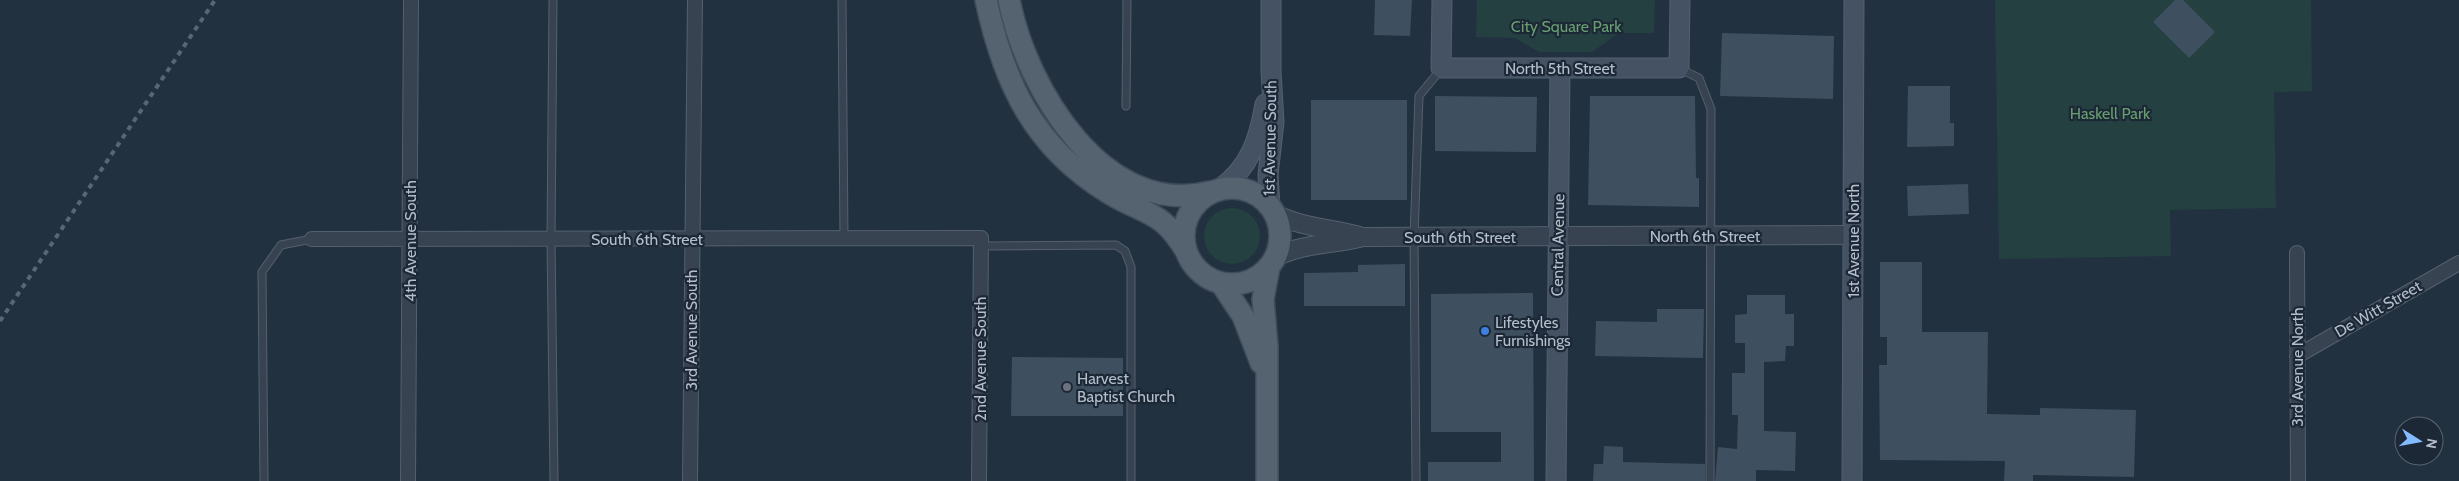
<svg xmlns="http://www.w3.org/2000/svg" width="2459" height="481" font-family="Cabin,sans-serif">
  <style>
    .green { fill: #244041 }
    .building { fill: #3e4f60 }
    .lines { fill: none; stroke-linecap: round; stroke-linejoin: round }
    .service-casing { stroke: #55606e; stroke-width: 9 }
    .minor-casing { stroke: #55606e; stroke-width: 16 }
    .tertiary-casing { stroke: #55606e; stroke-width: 20 }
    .secondary-casing { stroke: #55606e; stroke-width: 21 }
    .primary-casing { stroke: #404c59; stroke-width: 24 }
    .service { stroke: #374350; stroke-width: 7 }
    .minor { stroke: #374350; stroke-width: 14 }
    .tertiary { stroke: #374350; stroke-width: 18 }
    .secondary { stroke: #445263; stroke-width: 19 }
    .primary { stroke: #556270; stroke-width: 21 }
    .rail { stroke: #586777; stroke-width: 4; stroke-dasharray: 5 5; stroke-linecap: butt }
    .shop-dot { fill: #3f7fe0; stroke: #1c2835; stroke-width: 2 }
    .worship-dot { fill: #6b7280; stroke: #1c2835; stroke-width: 2 }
    .labels { text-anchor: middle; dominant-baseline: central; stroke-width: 4.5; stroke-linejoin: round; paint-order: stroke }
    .park-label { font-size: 16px; fill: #689e71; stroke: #1c2835 }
    .street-label { font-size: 16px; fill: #b3bdcb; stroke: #1c2835 }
    .poi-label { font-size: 16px; fill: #b3bdcb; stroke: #1c2835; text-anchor: start }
  </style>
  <rect width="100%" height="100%" fill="#223140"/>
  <path class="green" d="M1477 0H1655L1654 33H1619L1592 52H1539L1515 38 1476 37Z
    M1995 0H2311L2312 91 2274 92 2276 208 2170 210 2171 256 1999 259Z
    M1204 236a28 28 0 1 1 56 0a28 28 0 1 1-56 0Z"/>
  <path class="building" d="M1375 0H1412L1410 36 1374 35Z
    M2175 0H2183L2215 32 2189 58 2153 22Z
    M1722 33 1834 36 1833 99 1720 96Z
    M1908 86H1950V123H1954V146L1907 147Z
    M1435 96 1537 97 1536 152 1435 151Z
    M1590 96H1695L1696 178H1699V207L1588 205Z
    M1311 100H1407V200H1311Z
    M1968 184 1969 214 1908 216 1907 186Z
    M1880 262H1922V332H1988L1987 414 2040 415V408L2136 410 2134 477 2033 475V481H2004L2005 461 1880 460 1879 365H1887V337H1880Z
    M1405 264V306H1304V273L1358 272V265Z
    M1533 293 1534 481H1428V462H1501V432H1431V294Z
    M1747 295H1785V314H1794V346H1786L1785 361 1764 362V431L1796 432 1795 471 1756 470V481H1715L1718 447 1737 449 1738 415H1732V373H1745V343H1735V315L1747 314Z
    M1657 309H1704L1703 358 1595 356 1596 321 1657 322Z
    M1012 357 1123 358V416H1011Z
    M1604 446 1623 447V462L1705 464V481H1593L1594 464H1603Z"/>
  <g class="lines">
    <g class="service-casing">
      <path id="service" d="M553 0 551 239 554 481
        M842 0 844 238
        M1680 69 1699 78 1711 109 1710 481
        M1126 106 1127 0
        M981 246 1116 245 1125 251 1131 267V481
        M264 481 262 272 281 245 312 239
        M1416 481 1414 237 1419 96 1441 69"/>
    </g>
    <g class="minor-casing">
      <path id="minor" d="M312 239 981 238 979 481
        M2297 253 2298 481
        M2297 356 2459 263
        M408 481 411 0
        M690 481 695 0"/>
    </g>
    <g class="tertiary-casing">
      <path id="tertiary" d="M1275 214C1303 228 1333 228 1363 237
        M1276 257C1303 243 1333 245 1363 237L1853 235"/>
    </g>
    <g class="secondary-casing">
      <path id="secondary" d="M1442 0 1441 68H1679L1680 0
        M1221 188C1250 167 1259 139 1265 104
        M1270 205 1268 175 1274 122 1271 71V0
        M1556 481 1560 69
        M1852 481 1854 0"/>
    </g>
    <g class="primary-casing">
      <path id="primary" d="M986 0C1004 84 1034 147 1109 193 1145 215 1162 210 1186 251
        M1009 0C1026 88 1104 219 1210 192
        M1184 236a48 48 0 1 1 96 0a48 48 0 1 1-96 0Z
        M1221 283 1243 316 1261 363
        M1267 481V346L1263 299 1269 267"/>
    </g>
    <use href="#service" class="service"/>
    <use href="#minor" class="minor"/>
    <use href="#tertiary" class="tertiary"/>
    <use href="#secondary" class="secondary"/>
    <use href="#primary" class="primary"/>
    <path class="rail" d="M0 321 215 0"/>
  </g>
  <circle class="shop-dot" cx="1485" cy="331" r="5"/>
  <circle class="worship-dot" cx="1067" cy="387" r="5"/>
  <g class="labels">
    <g class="park-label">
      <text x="1566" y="26">City Square Park</text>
      <text x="2110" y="113">Haskell Park</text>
    </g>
    <g class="street-label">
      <text x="1560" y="68">North 5th Street</text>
      <text transform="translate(1270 138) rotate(-89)">1st Avenue South</text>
      <text x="1705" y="236">North 6th Street</text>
      <text x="1460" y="237">South 6th Street</text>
      <text x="647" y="239">South 6th Street</text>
      <text transform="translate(410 241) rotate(-90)">4th Avenue South</text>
      <text transform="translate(1853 241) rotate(-90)">1st Avenue North</text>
      <text transform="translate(1558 245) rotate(-89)">Central Avenue</text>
      <text transform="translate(2378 309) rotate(-30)">De Witt Street</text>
      <text transform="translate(691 330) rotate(-90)">3rd Avenue South</text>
      <text transform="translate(980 359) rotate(-90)">2nd Avenue South</text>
      <text transform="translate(2297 367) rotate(-90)">3rd Avenue North</text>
    </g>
    <g class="poi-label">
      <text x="1495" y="322">Lifestyles<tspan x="1495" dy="18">Furnishings</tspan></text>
      <text x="1077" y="378">Harvest<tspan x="1077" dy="18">Baptist Church</tspan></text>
    </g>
  </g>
  <g transform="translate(2419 441) rotate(101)"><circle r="24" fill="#1c2835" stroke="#586471"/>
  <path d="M0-4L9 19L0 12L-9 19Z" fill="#84baff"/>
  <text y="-8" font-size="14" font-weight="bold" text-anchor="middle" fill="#b3bdcb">N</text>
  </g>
</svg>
